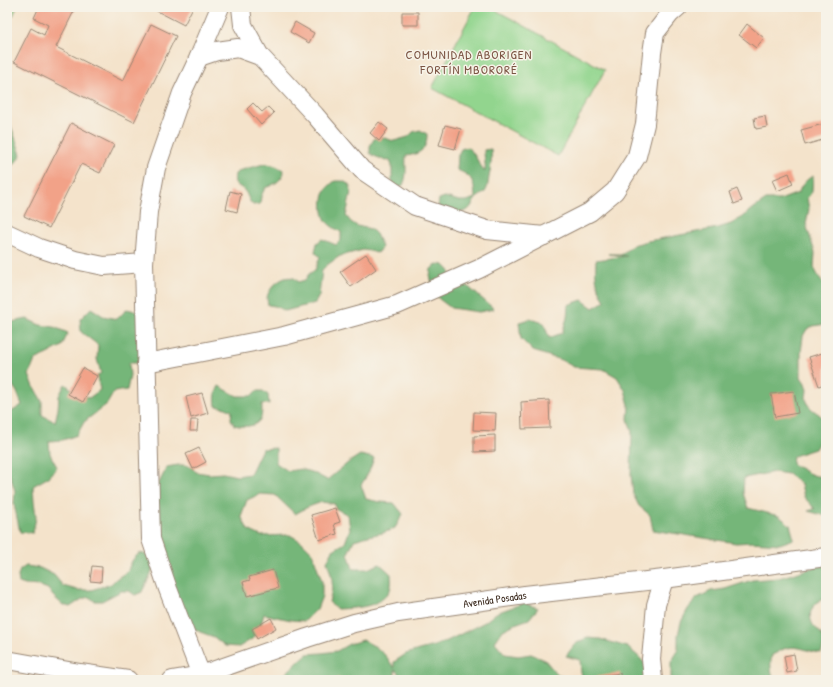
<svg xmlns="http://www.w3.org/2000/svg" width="833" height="687" font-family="'Patrick Hand',sans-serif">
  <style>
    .green { fill: #92d58e; stroke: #668056 }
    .forest { fill: #75b679; stroke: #58704c }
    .building { fill: #f2a288 }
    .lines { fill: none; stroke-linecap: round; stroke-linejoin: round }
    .minor-casing { stroke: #988674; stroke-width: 20 }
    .minor { stroke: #fff; stroke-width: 18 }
    .labels { text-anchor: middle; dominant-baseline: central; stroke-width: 3; stroke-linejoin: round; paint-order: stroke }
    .street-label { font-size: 11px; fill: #3b2a1e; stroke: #f7f3e8 }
    .quarter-label { font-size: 13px; letter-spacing: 1px; fill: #7b5443; stroke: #f7f3e8 }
  </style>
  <rect width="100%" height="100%" fill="#f7f3e8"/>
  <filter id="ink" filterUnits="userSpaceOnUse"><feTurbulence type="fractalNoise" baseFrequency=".025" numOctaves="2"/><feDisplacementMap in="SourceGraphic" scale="8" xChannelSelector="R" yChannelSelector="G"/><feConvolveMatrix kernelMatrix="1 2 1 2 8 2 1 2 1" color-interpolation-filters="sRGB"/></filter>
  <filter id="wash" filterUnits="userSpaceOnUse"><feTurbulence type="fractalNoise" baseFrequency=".012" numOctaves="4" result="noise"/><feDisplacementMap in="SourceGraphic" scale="16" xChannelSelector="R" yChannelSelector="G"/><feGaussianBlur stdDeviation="0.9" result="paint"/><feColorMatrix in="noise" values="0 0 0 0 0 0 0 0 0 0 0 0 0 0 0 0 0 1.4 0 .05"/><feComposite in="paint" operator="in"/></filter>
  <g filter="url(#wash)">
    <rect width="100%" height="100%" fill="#f4e3cb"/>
    <path class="green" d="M7 7H17L13 16 7 14Z
      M475 7H490L605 70 558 156 432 88Z"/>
    <path class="forest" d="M7 97 8 99 9 120 21 155C17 160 14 167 7 167Z
      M420 130 427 134C427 149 421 154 406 156 405 167 408 174 403 185L397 188 392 181V166L390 160C382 160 377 158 370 153V146L374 139 381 137 394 141 408 137 413 132Z
      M467 147C477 155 477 163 485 171 486 164 484 158 484 150L491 149C492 159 491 167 489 177 488 182 488 188 485 192 482 195 478 196 475 200 471 206 470 211 462 212 454 214 445 209 438 207L439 199 445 197 459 201H467L475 198C474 182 473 176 457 170L458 155 461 149Z
      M264 164C272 164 277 166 283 170L284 173C278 184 274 184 265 188L261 196 260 204 253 205C248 201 248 194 244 190 237 184 233 186 235 174L241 170Z
      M813 176 812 192 807 198 809 209 806 224 815 253 814 268 821 281 826 284V324L813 326 807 329 803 336 801 353V377L805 383 807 390 806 398 808 405 813 410 820 415 825 421C824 435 822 437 815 449L799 454 793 457 792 464C803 469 813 479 826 476V516L808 511 815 509 804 497 801 484 788 474 774 472 744 478 743 493 748 508 779 516 790 525 794 539 780 544 752 542 736 543 653 530 650 515 639 506 633 494 631 475 632 432 628 419 629 405 625 390 617 377 603 369 574 367 561 360 533 351 521 339 519 322 531 319 544 323 549 338 562 333 567 318 568 305 582 300 593 308 605 301C596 285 595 279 596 260L627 256 608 254H622L633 245 648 241 718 228 731 224 743 217 754 208 766 200H780L798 193C802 185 805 180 813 176Z
      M335 181H343L350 185 351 192 346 216 351 222 357 226 371 229 376 234 382 247 377 253 370 251 363 250 340 256 327 265 322 270 319 296 315 303 285 311 275 306 268 305C268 303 267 301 267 299 267 289 283 274 293 278 295 278 297 280 298 282L305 280 309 274 315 270 320 257 315 252 317 243 322 239 336 245 341 240V232C336 229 330 226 327 222 321 214 321 197 327 188 329 186 332 183 335 181Z
      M437 264 444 265 449 270 452 277 465 284 494 309 479 312 451 308 439 299 435 293 430 276 431 269Z
      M91 308 103 316 117 319 127 309 139 312 146 363H129L130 376 127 390 114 392 107 404 84 422 77 435 63 440 49 441 50 454 57 467 47 478 33 486 34 501 36 517 33 533 20 532 14 504 15 491 11 478 7 471V411L11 412 22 405 17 392 9 380 7 375V325L12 322 27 319 40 325 54 327 68 333 62 346 49 353 35 360 29 375 35 389 42 401V415L55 422 58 409 59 396 65 384 77 393 89 398 100 390 97 376 101 373 97 359 98 345 81 332 80 319Z
      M219 386 237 396H251L256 391H263L268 395 269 404H262C262 408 262 414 261 418 256 428 243 427 234 425L231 419 232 411 226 408 216 406C215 398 215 393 219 386Z
      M276 448V463L288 471 301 469 314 473 327 480 349 462 360 455 374 458 369 472 361 485 366 499 380 502 394 503 403 514 395 528 383 533 368 536 354 540 348 553 353 569H367L380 564 391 574C391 578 392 585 390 590 380 608 356 608 337 609L329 602C334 584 333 579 327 561L333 550 345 543 350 529 348 515 335 508V504L322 502 308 507 295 514 275 495 260 494 247 500 241 516 248 530 261 536 290 535 302 542 312 552 322 581V596L317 609 305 621 291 620 277 617 264 614 260 628 252 639 239 647 225 646 214 637 200 632 188 625 166 576 167 559 163 546 151 539 154 493 167 467C178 465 188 462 196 472L210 474 223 473 237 476 250 474 262 449Z
      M140 553C165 558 147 579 142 592L135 595 129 591H121L102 601H95L89 597 82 599 70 607 63 605 53 596 48 589 40 586 25 585 19 583 18 576 20 570 26 566 40 568 54 575 63 586 77 590H91L111 584 116 579 128 571C130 563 133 558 140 553Z
      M819 566H826V598C814 602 806 612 813 625 816 629 821 632 823 637 825 643 823 648 821 653 809 652 798 645 787 648 782 649 777 653 772 655 770 663 770 674 776 680H671V662L678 651V635L681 622 688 609 697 598 711 591 725 589 752 580 779 578Z
      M524 603 538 608 529 619 515 624 503 630 495 642 505 654 518 656 531 654 545 660 555 672 566 680H403L395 669V680H276L285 674 307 654 322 653 337 651 349 644 363 640 376 647 386 656 394 668V662L406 654 419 650 434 646 447 641 485 622 496 613Z
      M587 638 600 639 627 647 638 656 647 666 650 680H583L581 673 580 660 566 656 575 644Z"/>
    <g id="blocks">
      <path class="building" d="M39 7H76L56 47 123 81 151 24 176 36 134 122 14 62 31 28 44 35 48 25 34 18Z
        M156 7H193L184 25 155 10Z
        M402 12H418V25H402Z
        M295 22 314 33 309 43 290 32Z
        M747 24 764 38 756 48 739 35Z
        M253 103 262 112 268 107 274 113 261 125 247 109Z
        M765 116 767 127 756 129 754 118Z
        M379 122 388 129 379 141 370 133Z
        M71 123 114 145 100 173 81 164 49 228 24 216Z
        M823 124 826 139 805 145 801 130Z
        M445 125 461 129 455 149 439 145Z
        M789 173 793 184 777 191 772 180Z
        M737 189 742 201 734 204 730 192Z
        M230 191 241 194 237 212 226 209Z
        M366 254 376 269 351 287 340 272Z
        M826 352V383L819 386 809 357Z
        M83 368 97 376 83 402 68 394Z
        M794 391 798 413 775 417 771 394Z
        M202 393 208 413 191 418 186 397Z
        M549 400 550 428 522 429 521 402Z
        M474 412 496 413 495 431 473 430Z
        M191 420H198L197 431H190Z
        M495 435V451L474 452V436Z
        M199 448 206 462 193 469 186 454Z
        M335 508 340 522 334 524 337 534 319 540 311 515Z
        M92 566 102 567 101 582 90 581Z
        M273 570 278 588 247 596 243 582 250 580 249 577Z
        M271 618 276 628 257 639 252 629Z
        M794 654 797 671 787 673 784 656Z
        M620 673 621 680H588V678Z
        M336 678 368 679V680H336Z"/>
    </g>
  </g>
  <g filter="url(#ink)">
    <use href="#blocks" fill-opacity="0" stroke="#988674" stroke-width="1"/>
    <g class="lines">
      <g class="minor-casing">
        <g id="minor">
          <path d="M241 7 243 25 260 56"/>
          <path d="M199 57 217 51 238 48 260 56 315 115 362 170 415 206 487 230 544 236"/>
          <path d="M7 233 39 248 75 260 104 266 144 263"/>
          <path d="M146 363 284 336 397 305 479 269 590 212 615 191 637 156 645 124 652 53 655 33 670 14 678 7"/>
          <path d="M7 660 80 673 128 680"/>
          <path d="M201 675 168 589 151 539 144 263 148 212 156 168 182 93 199 57 220 7"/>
          <path id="s1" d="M172 680 201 675 307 638 354 623 398 613 525 595 664 579 826 557"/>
          <path d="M653 680 651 659 656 605 664 579"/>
        </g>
      </g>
      <use href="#minor" class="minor"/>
    </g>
  </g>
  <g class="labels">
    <g class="street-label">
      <text stroke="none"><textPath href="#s1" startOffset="334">Avenida Posadas</textPath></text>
    </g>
    <g class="quarter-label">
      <text x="469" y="54">COMUNIDAD ABORIGEN<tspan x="469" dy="15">FORTÍN MBORORÉ</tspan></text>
    </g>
  </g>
  <rect width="833" height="687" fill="none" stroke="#f7f3e8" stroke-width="24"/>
</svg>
